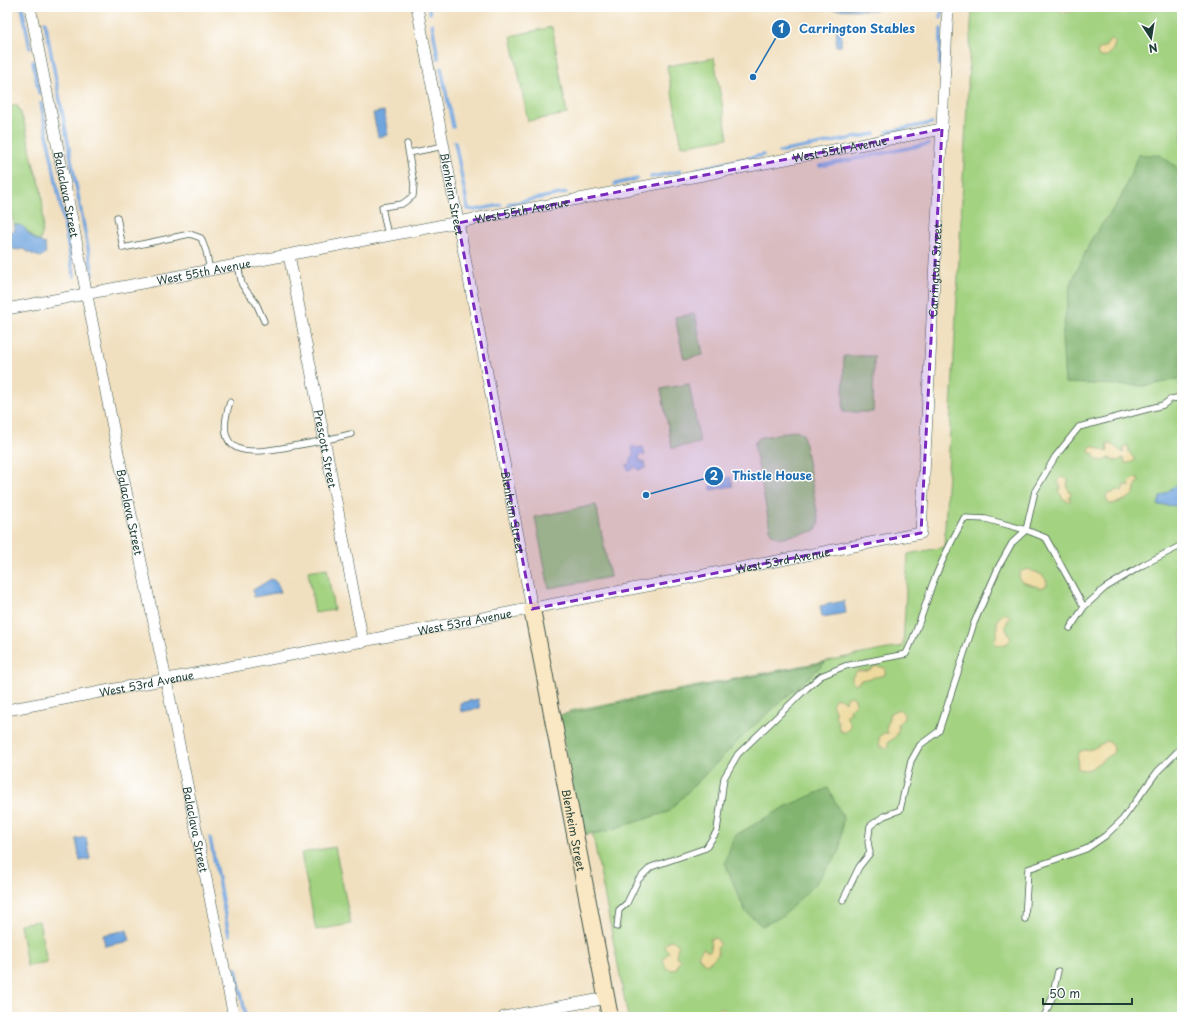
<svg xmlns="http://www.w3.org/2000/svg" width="1189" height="1024" font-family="'Playpen Sans',sans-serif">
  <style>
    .green { fill: #a3d281; stroke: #61885a }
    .forest { fill: #82b46f; stroke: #507852 }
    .sand { fill: #eeda9e; stroke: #868c69 }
    .water { fill: #71a5de; stroke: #487189 }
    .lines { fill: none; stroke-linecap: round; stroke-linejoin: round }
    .stream { stroke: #71a5de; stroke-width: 3.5 }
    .lane-casing { stroke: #3e5549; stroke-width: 7 }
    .street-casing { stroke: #3e5549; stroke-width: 12 }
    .secondary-casing { stroke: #3e5549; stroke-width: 18 }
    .lane { stroke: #fff; stroke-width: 5.5 }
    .street { stroke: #fff; stroke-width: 11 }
    .secondary { stroke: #fae7c3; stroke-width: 16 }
    .marked { fill: #7b2cbf; fill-opacity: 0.2; stroke: #7b2cbf; stroke-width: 3; stroke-dasharray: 8 5; stroke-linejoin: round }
    .labels { text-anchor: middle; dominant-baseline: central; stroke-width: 3; stroke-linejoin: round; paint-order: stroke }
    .street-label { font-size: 11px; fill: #1f3d34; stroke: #fff }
    .leader { fill: none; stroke: #1f6fb2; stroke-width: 1.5 }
    .callout-dot { fill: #1f6fb2; stroke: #fff; stroke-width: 1.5 }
    .mark-label { font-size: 12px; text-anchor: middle; font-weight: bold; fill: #fff }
    .callout-label { font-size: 12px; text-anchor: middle; font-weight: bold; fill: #1f6fb2; stroke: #fff; stroke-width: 3; stroke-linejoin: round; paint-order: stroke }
  </style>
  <rect width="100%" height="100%" fill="#fff"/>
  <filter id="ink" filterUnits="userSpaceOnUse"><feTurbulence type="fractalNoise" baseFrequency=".025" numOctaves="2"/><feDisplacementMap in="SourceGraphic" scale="8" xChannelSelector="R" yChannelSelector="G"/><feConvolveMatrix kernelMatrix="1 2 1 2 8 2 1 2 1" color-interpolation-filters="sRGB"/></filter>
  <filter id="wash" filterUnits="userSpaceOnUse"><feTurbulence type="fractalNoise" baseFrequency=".012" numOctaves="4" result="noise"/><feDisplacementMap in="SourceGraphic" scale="16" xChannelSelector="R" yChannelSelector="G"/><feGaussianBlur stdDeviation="0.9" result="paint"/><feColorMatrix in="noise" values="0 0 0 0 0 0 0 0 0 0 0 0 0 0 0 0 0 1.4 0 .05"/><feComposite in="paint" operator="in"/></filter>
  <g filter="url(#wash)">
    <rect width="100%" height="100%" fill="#f1e0c0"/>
    <path class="green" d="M972 7H1182V1017H628L569 711 903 646 908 554 944 547Z
      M552 27 567 114 528 121 511 36Z
      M714 58 728 138 682 146 667 66Z
      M17 105C27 125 29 145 34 167 35 172 39 178 40 184 43 201 45 225 40 242 29 237 27 224 14 225L7 194V107Z
      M695 314 703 355 684 359 675 317Z
      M844 356H874L873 412H843Z
      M689 384 700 443 672 448 661 389Z
      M796 430 803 434 819 523 815 531 779 538 771 533 754 444 759 438Z
      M596 505 610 577 549 588 535 517Z
      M327 568 334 610 315 613 308 571Z
      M335 847 351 924 316 930 301 853Z
      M39 921 47 962 27 966 20 924Z"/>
    <path class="forest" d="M1138 155H1160L1182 171V378L1147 386 1065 383 1062 338 1070 286 1092 238 1121 198Z
      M826 662 749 730 668 812 603 832 581 835 559 715Z
      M828 788 843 817 840 851 814 885 783 916 762 926 745 911 725 863 734 836 785 807Z"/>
    <path class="sand" d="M1061 7H1080C1076 11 1067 14 1061 12Z
      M1111 38 1115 43C1113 51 1109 58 1100 57L1097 54 1098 50 1106 46Z
      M1107 444 1113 445 1123 453 1124 447 1128 445 1129 452 1135 460 1130 463H1125L1124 459 1122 458 1118 461 1108 458 1104 461 1095 459 1094 454 1090 453 1089 448 1092 446 1108 452Z
      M1062 477 1068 479 1067 487 1071 494 1069 496 1071 500 1069 501 1063 499 1059 492 1061 487 1058 482Z
      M1134 478H1138L1139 481 1135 487 1134 494C1129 499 1114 505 1109 504L1106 499 1107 494 1113 493 1116 490 1122 492 1124 485 1130 487 1129 483Z
      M1027 569C1035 572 1048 575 1047 585L1041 588 1022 582 1019 577 1020 572Z
      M1003 614H1008L1010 616 1005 627 1011 639 1006 644 996 645 994 641 997 634V620Z
      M877 666 885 668V675L861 680 856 684 852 682V677L857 671H867Z
      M850 696 854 697 856 703 850 709 851 712 846 716 850 723V729L844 732 840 731 838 724V721L836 719 835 710 832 704 836 698H840L845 702 846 698Z
      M899 709 904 714V718L898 724C900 732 896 738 888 742V748L880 747 879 738 883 733H889L886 730 890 713Z
      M1107 741 1113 745 1114 752 1090 769 1084 770 1078 769 1077 758 1080 751 1092 749Z
      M714 938 717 939 720 945 717 948 718 954 710 962 705 964 698 956 703 948 708 951 711 950 710 939Z
      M672 940C682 945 676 950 676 957L680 959 676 969 672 970 666 968 663 959 669 952 664 946 668 941Z
      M719 1008 724 1009 728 1013 725 1017H713V1011Z"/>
    <path class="water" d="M785 7H886L875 10 786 9Z
      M837 24H842L841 46H836Z
      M384 111 388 135 378 137 373 113Z
      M14 225C25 224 24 230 31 236 35 240 40 242 45 244L46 253 40 257 32 254 23 249C10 252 7 245 7 233L15 231Z
      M634 446 635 448 643 447 645 456 641 454 639 458 641 462H644L646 468 638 470 634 466 633 469 628 470 626 465 630 464 633 453 632 447Z
      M731 477 733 486 711 490 710 481Z
      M1182 481V506L1158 505 1160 497Z
      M271 579C277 581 279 586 281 592L254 597 253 590Z
      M844 601 846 613 822 617 820 606Z
      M478 699 480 708 461 712 460 703Z
      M86 837 90 859 80 861 76 839Z
      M127 930 130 941 105 946 103 935Z"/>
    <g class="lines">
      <path class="stream" d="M22 7 30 48
        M429 7 430 13
        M941 18 942 7
        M45 22 93 274
        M432 24 438 58
        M33 62 39 93
        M940 65 941 29
        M441 68 453 127
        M41 103 74 276
        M887 132 932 123
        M455 142 468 209 475 210 501 205
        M779 152 875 134
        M820 166 928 144
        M697 169 763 155
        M651 177 681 171
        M615 184 637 179
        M508 204 566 193
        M210 838 229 935
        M236 969 246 1017
        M419 1017 433 1014"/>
    </g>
  </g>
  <g filter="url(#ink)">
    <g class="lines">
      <g class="lane-casing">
        <path id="lane" d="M409 153 444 146
          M117 217 123 248 190 234 201 238 206 251 210 270
          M388 236 382 207 402 204 413 196 414 184 407 144
          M238 265 242 285 256 303 264 321
          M230 402C211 460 252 454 293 446 312 443 331 439 351 434
          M1070 628 1084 607 1105 588 1143 565 1182 545
          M843 900 859 867 870 853 868 842 870 826 884 816 900 810 911 761 920 745 939 731 974 623 999 566 1012 543 1026 530 1035 491 1055 457 1079 427 1163 405 1171 399 1182 397
          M1025 919 1028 869 1086 849 1105 836 1122 820 1157 772 1182 747
          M617 927 619 910 627 903 638 880 651 867 706 848 717 831 724 778 738 754 807 688 821 676 845 666 906 654C917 632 924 609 932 585 941 562 952 540 964 518L986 519 1026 530 1046 538 1084 607
          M1044 1017 1052 998 1058 971"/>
      </g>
      <g class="street-casing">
        <g id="street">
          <path id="s1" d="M30 7 118 453 166 680 234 1017"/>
          <path id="s2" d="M417 7 532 609"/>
          <path id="s3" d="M289 255 363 642"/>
          <path id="s4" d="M7 309 942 129"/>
          <path id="s5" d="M7 710 921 533 948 7"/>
          <path d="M504 1017 607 998"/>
        </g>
      </g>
      <g class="secondary-casing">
        <g id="secondary">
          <path id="s6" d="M532 609 610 1017"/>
        </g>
      </g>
      <use href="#lane" class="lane"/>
      <use href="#street" class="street"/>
      <use href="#secondary" class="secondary"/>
    </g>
  </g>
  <path class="marked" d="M942 129 921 533 532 609 458 223Z"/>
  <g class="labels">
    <g class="street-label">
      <text stroke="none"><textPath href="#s4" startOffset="848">West 55th Avenue</textPath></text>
      <text stroke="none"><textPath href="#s1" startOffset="191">Balaclava Street</textPath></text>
      <text stroke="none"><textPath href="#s2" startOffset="190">Blenheim Street</textPath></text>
      <text stroke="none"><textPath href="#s4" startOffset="524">West 55th Avenue</textPath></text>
      <text stroke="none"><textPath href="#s5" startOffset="1194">Carrington Street</textPath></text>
      <text stroke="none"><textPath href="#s4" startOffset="200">West 55th Avenue</textPath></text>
      <text stroke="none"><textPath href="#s3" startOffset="197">Prescott Street</textPath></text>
      <text stroke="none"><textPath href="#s1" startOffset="515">Balaclava Street</textPath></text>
      <text stroke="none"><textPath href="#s2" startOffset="514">Blenheim Street</textPath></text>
      <text stroke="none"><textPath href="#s5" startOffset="790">West 53rd Avenue</textPath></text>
      <text stroke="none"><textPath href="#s5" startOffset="466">West 53rd Avenue</textPath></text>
      <text stroke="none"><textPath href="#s5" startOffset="142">West 53rd Avenue</textPath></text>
      <text stroke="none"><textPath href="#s1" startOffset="839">Balaclava Street</textPath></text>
      <text stroke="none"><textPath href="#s6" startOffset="225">Blenheim Street</textPath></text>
    </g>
  </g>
  <path class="leader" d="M753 77L781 29M646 495L714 476"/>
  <g class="callout-dot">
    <circle cx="753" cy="77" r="4"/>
    <circle cx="646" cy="495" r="4"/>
    <circle cx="781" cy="29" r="10"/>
    <circle cx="714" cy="476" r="10"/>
  </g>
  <g class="mark-label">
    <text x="781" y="33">1</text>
    <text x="714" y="480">2</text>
  </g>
  <g class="callout-label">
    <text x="857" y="33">Carrington Stables</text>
    <text x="772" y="480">Thistle House</text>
  </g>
  <rect width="1189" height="1024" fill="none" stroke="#fff" stroke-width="24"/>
  <g transform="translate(1151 38) rotate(168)" stroke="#ffffff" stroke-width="3" paint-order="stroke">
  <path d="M0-3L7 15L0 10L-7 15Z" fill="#1f3d34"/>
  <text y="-6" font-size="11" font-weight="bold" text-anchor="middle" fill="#1f3d34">N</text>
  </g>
  <path d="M1043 998v6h89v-6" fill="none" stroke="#1f3d34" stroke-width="2"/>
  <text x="1049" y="998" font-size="12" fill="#1f3d34" stroke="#ffffff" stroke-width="3" paint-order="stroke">50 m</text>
</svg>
